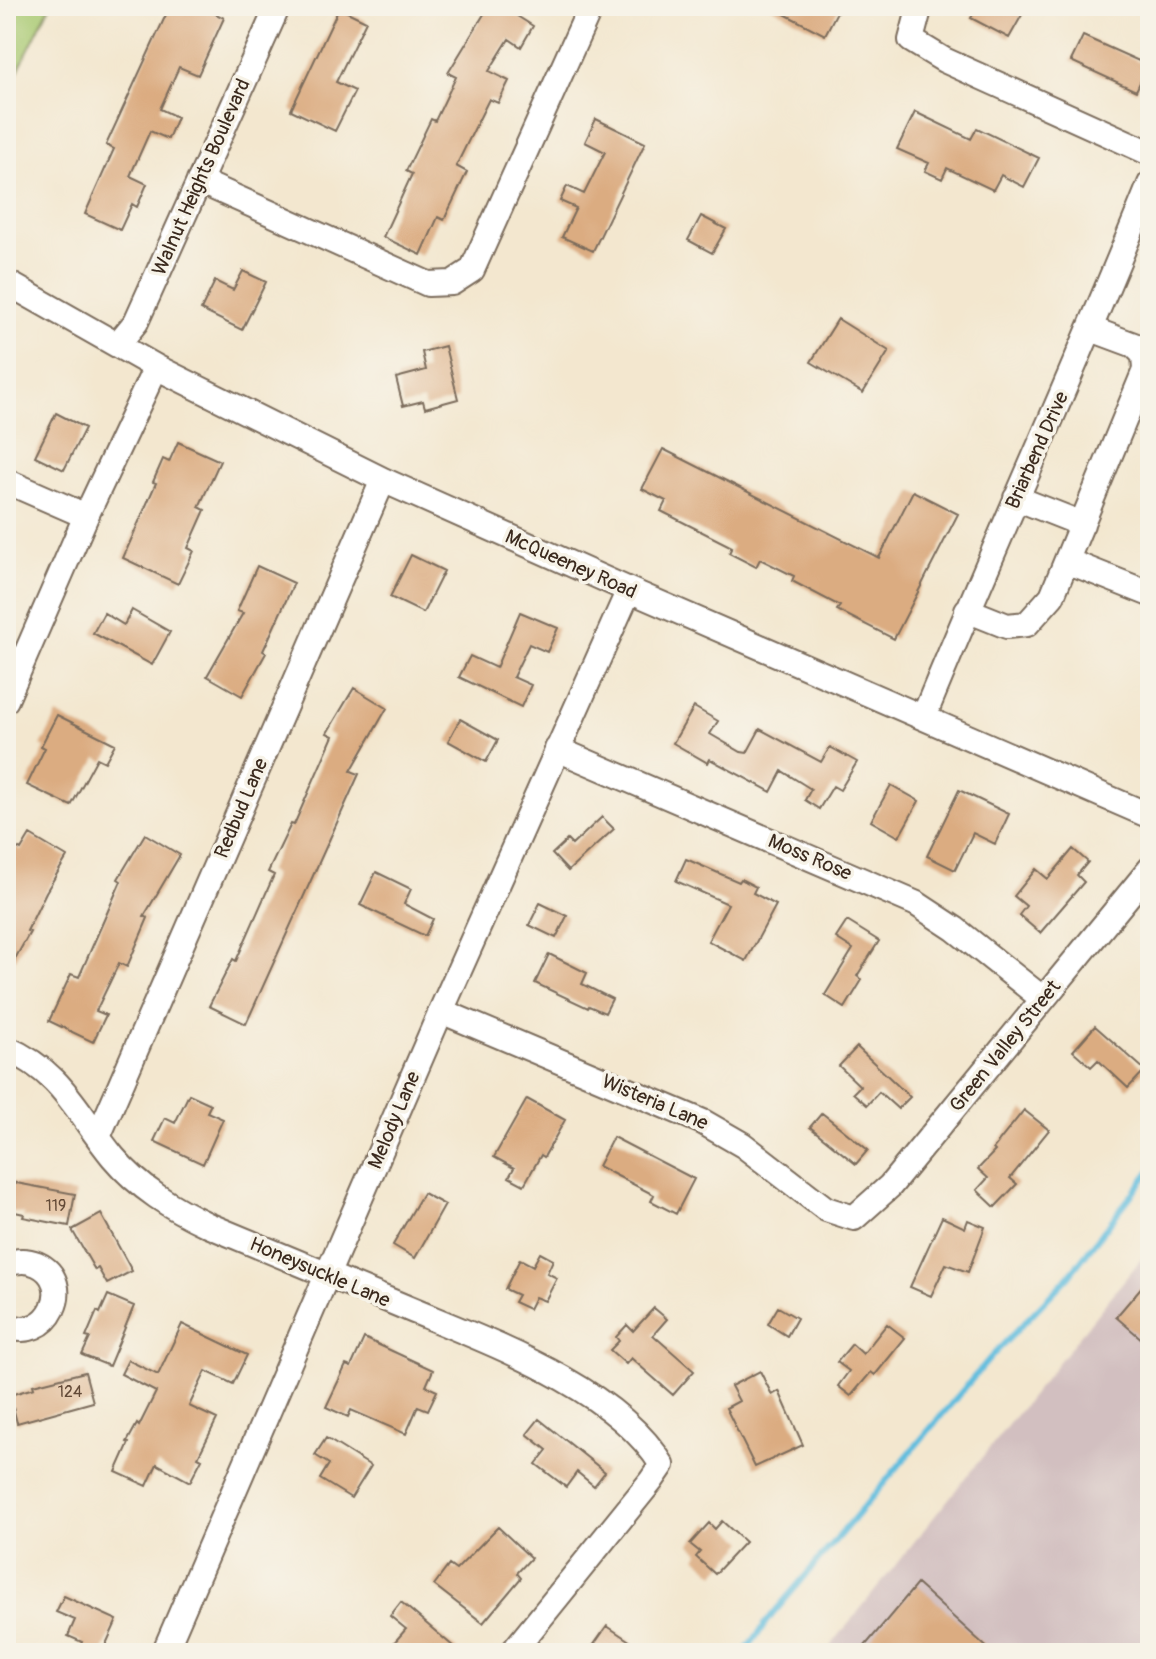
<svg xmlns="http://www.w3.org/2000/svg" width="1156" height="1659" font-family="Pangolin,sans-serif">
  <style>
    .industrial { fill: #d2bfc0 }
    .green { fill: #a8c971; stroke: #727a48; stroke-width: 2 }
    .lines { fill: none; stroke-linecap: round; stroke-linejoin: round }
    .stream { stroke: #60bdde; stroke-width: 6 }
    .building { fill: #dbac81 }
    .minor-casing { stroke: #7b6c5c; stroke-width: 28 }
    .minor { stroke: #fff; stroke-width: 24 }
    .labels { text-anchor: middle; dominant-baseline: central; stroke-width: 7; stroke-linejoin: round; paint-order: stroke }
    .number-label { font-size: 16px; fill: #634a37 }
    .street-label { font-size: 20px; fill: #3b2a1e; stroke: #f7f3e8 }
  </style>
  <rect width="100%" height="100%" fill="#f7f3e8"/>
  <filter id="ink" filterUnits="userSpaceOnUse"><feTurbulence type="fractalNoise" baseFrequency=".0125" numOctaves="2"/><feDisplacementMap in="SourceGraphic" scale="16" xChannelSelector="R" yChannelSelector="G"/><feConvolveMatrix kernelMatrix="1 2 1 2 8 2 1 2 1" color-interpolation-filters="sRGB"/></filter>
  <filter id="wash" filterUnits="userSpaceOnUse"><feTurbulence type="fractalNoise" baseFrequency=".006" numOctaves="4" result="noise"/><feDisplacementMap in="SourceGraphic" scale="32" xChannelSelector="R" yChannelSelector="G"/><feGaussianBlur stdDeviation="1.8" result="paint"/><feColorMatrix in="noise" values="0 0 0 0 0 0 0 0 0 0 0 0 0 0 0 0 0 1.4 0 .05"/><feComposite in="paint" operator="in"/></filter>
  <g filter="url(#wash)">
    <rect width="100%" height="100%" fill="#f3e7cf"/>
    <path class="industrial" d="M1150 1248V1653H825Z"/>
    <path class="green" d="M6 6H50L6 95Z"/>
    <g class="lines">
      <path class="stream" d="M744 1653 772 1615 991 1357 1068 1277 1150 1171"/>
    </g>
    <g id="blocks">
      <path class="building" d="M170 6H217L214 13 224 18 198 75 179 67 160 109 177 117 168 139 150 131 130 176 147 184 137 207 132 204 120 230 85 214 114 149 106 145Z
        M489 6H501L533 26 521 47 509 39 489 71 509 81 498 103 489 99 456 166 467 172 444 220 438 217 421 255 383 237 412 174 406 171 431 119 435 121 456 77 448 73Z
        M769 6H840L825 35Z
        M978 6H1027L1009 38 971 18Z
        M339 8 366 21 336 82 355 91 335 131 291 110Z
        M1083 36 1148 65 1136 91 1071 61Z
        M915 112 971 139 977 128 1039 158 1024 187 1001 175 993 190 947 168 942 179 925 171 929 163 897 149Z
        M596 119 645 143 593 251 562 237 576 208 560 201 567 186 584 194 605 152 585 142Z
        M701 216 726 229 712 253 688 240Z
        M243 271 266 282 242 330 201 310 215 281 233 290Z
        M838 319 889 351 863 393 811 362Z
        M445 346 458 399 425 408 423 401 403 406 396 378 426 370 422 352Z
        M56 413 85 428 64 470 35 456Z
        M178 442 220 461 199 507 205 510 188 548 194 551 178 584 123 558 156 483 153 482 163 459 169 462Z
        M663 449 879 558 913 491 958 514 894 639 837 610 840 606 792 581 794 576 760 559 756 567 729 553 732 547 661 511 666 501 642 489Z
        M411 555 444 571 423 613 390 597Z
        M257 566 294 583 263 651 266 653 242 696 207 676 243 613 237 611Z
        M132 610 170 632 152 665 93 633 104 613 124 625Z
        M520 612 558 628 547 652 529 644 513 677 531 685 521 707 459 677 470 656 496 668Z
        M354 688 387 708 351 771 359 774 246 1024 209 1006 233 959 236 961 274 875 268 872 291 824 294 825 333 736 327 733Z
        M694 707 718 721 710 734 741 752 747 753 760 729 821 762 830 747 857 762 840 790 833 786 819 809 805 800 811 789 782 771 771 792 710 759 708 763 673 743Z
        M57 715 115 744 105 762 97 758 71 806 27 785 45 748 41 746Z
        M460 719 498 740 486 762 448 741Z
        M891 785 919 801 899 837 871 821Z
        M959 790 1009 814 995 844 973 833 955 870 927 856Z
        M602 817 614 829 568 871 552 854 567 840 572 845Z
        M145 834 180 855 144 916 148 918 127 967 119 963 96 1011 106 1015 93 1042 49 1021 71 974 79 977 121 881 118 879Z
        M30 835 67 857 46 892 27 931 30 932 6 975V842L21 850Z
        M1073 849 1088 862 1077 875 1084 882 1040 933 1019 915 1026 906 1014 896 1036 869 1048 879Z
        M686 859 739 882 741 879 756 887 753 893 776 905 746 961 708 941 728 904 676 881Z
        M376 872 411 889 404 904 433 919 425 936 360 905Z
        M540 903 567 916 556 938 529 925Z
        M847 921 879 941 857 976 862 980 845 1008 825 995 853 949 836 938Z
        M549 954 587 973 582 984 612 999 605 1013 589 1006 588 1008 535 983Z
        M1095 1026 1145 1070 1128 1088 1098 1060 1091 1067 1073 1051Z
        M857 1047 910 1097 898 1109 879 1092 867 1105 853 1093 860 1086 839 1066Z
        M189 1094 211 1104 207 1112 223 1119 203 1164 154 1141 165 1118 175 1123Z
        M527 1099 565 1120 544 1157 541 1155 524 1185 509 1177 514 1168 494 1157Z
        M1024 1110 1049 1130 1010 1178 1017 1184 995 1207 977 1190 988 1178 978 1169 995 1151 993 1149Z
        M822 1113 868 1150 856 1164 810 1127Z
        M613 1137 694 1179 676 1214 651 1201 654 1195 598 1166Z
        M11 1182 75 1194 69 1226 23 1217 24 1214 6 1210Z
        M423 1193 445 1205 415 1258 393 1245Z
        M101 1214 132 1271 107 1284 98 1268 95 1270 72 1230Z
        M942 1217 965 1228 968 1220 985 1227 968 1272 946 1264 931 1296 910 1287Z
        M540 1253 553 1260 547 1273 557 1278 545 1301 535 1297 529 1309 514 1302 518 1295 505 1289 520 1259 533 1266Z
        M1150 1277V1346L1116 1317Z
        M108 1295 134 1306 109 1366 82 1355 90 1338 86 1337 97 1311 100 1313Z
        M778 1307 797 1318 787 1336 768 1324Z
        M654 1308 667 1319 653 1335 694 1371 673 1395 631 1358 626 1364 610 1350 619 1341 616 1337 627 1325 633 1331Z
        M182 1324 247 1355 233 1384 206 1371 189 1406 217 1419 198 1457 202 1459 190 1482 157 1464 147 1486 116 1472 129 1443 127 1442 137 1424 139 1426 156 1392 121 1374 128 1360 158 1375Z
        M887 1324 905 1338 875 1375 871 1372 851 1396 838 1386 849 1371 837 1362 852 1344 863 1354Z
        M364 1338 433 1370 426 1386 437 1391 428 1410 418 1406 406 1434 351 1410 348 1417 326 1407 346 1365 351 1367Z
        M760 1371 772 1395 779 1391 803 1445 755 1467 726 1408 739 1401 731 1386Z
        M85 1372 93 1402 17 1423 10 1395 34 1388 33 1385Z
        M539 1419 605 1472 594 1486 577 1472 566 1487 536 1464 547 1450 527 1434Z
        M326 1438 371 1466 351 1498 320 1479 329 1464 315 1455Z
        M722 1521 745 1542 715 1574 696 1557 700 1552 690 1544 709 1523 715 1529Z
        M498 1527 531 1558 517 1573 521 1578 483 1623 434 1585 449 1565 456 1570Z
        M917 1584 993 1653H859Z
        M64 1596 117 1620 102 1653 80 1646 82 1642 68 1636 75 1620 56 1612Z
        M401 1602 461 1653H401L392 1645 406 1629 390 1616Z
        M607 1626 631 1642 623 1653H588Z"/>
    </g>
  </g>
  <g filter="url(#ink)">
    <use href="#blocks" fill-opacity="0" stroke="#7b6c5c" stroke-width="2"/>
    <g class="lines">
      <g class="minor-casing">
        <path id="minor" d="M920 6 911 40 944 60 1150 153
          M199 181 428 284 452 283 472 270 591 6
          M6 282 156 367 383 480 629 590 1150 816
          M117 345 136 322 278 6
          M6 481 86 516
          M1016 498 1082 524
          M1067 561 1150 594
          M967 610 1007 626 1027 624 1052 596 1145 370 1144 355 1134 345 1091 329
          M6 700 86 516 156 367
          M924 716C997 538 1078 363 1150 184
          M557 749 917 904 955 929 1043 999
          M441 1011 703 1122 743 1145 826 1209 854 1218 890 1186 1150 869
          M6 1048C63 1073 76 1112 113 1157 139 1188 172 1208 208 1225 272 1252 336 1278 400 1305 482 1340 614 1385 662 1465L651 1481 512 1653
          M98 1137 383 480
          M6 1265C16 1260 27 1260 37 1264 77 1282 49 1345 6 1325
          M164 1653 441 1011 629 590"/>
      </g>
      <use href="#minor" class="minor"/>
    </g>
  </g>
  <g class="labels">
    <g class="number-label">
      <text x="56" y="1206">119</text>
      <text x="70" y="1392">124</text>
    </g>
    <g class="street-label">
      <text transform="translate(201 177) rotate(-66)">Walnut Heights Boulevard</text>
      <text transform="translate(1037 450) rotate(-66)">Briarbend Drive</text>
      <text transform="translate(571 564) rotate(24)">McQueeney Road</text>
      <text transform="translate(241 808) rotate(-67)">Redbud Lane</text>
      <text transform="translate(810 857) rotate(23)">Moss Rose</text>
      <text transform="translate(1005 1046) rotate(-51)">Green Valley Street</text>
      <text transform="translate(655 1102) rotate(23)">Wisteria Lane</text>
      <text transform="translate(394 1120) rotate(-67)">Melody Lane</text>
      <text transform="translate(320 1272) rotate(23)">Honeysuckle Lane</text>
    </g>
  </g>
  <rect width="1156" height="1659" fill="none" stroke="#f7f3e8" stroke-width="32"/>
</svg>
